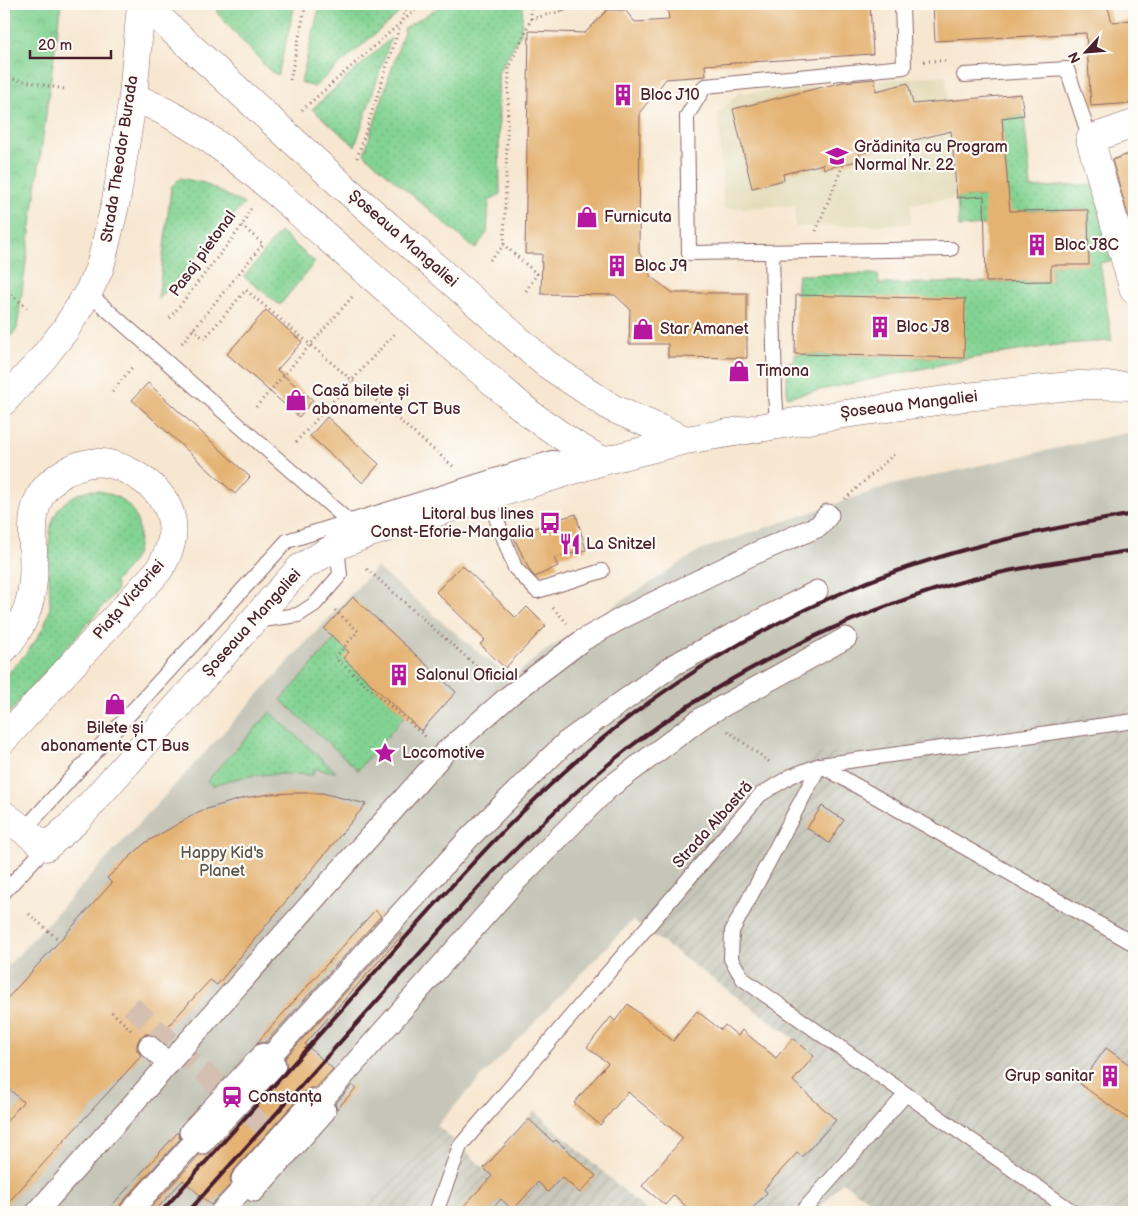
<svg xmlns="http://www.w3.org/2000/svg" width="1138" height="1216" font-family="'Balsamiq Sans',sans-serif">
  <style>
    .built { fill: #e3dcba }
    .industrial { fill: url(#industrial-furrows) }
    .railway { fill: #c6c5b8 }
    .grass { fill: url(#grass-dots); stroke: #66795f }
    .park { fill: url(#park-crowns); stroke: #66795f }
    .building { fill: #e4b272 }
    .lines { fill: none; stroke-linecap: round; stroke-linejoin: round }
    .pedestrian-tunnel { stroke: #d4bfb0; stroke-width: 21; stroke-dasharray: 21 11; stroke-linecap: butt }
    .service-casing { stroke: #876565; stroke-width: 16 }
    .pedestrian-casing { stroke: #876565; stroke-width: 23 }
    .minor-casing { stroke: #876565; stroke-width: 29 }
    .tertiary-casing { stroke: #876565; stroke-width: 29 }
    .path { stroke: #876565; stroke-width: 3; stroke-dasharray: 1 4; stroke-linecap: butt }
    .service { stroke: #fff; stroke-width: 14 }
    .pedestrian { stroke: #fff; stroke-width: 21 }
    .minor { stroke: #fff; stroke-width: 28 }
    .tertiary { stroke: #fff; stroke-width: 28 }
    .rail { stroke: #4a1f2b; stroke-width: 4 }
    .labels { text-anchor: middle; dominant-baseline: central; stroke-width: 4.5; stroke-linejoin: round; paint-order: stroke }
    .poi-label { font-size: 16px; fill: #4a1f2b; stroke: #fdfcf7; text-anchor: start }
    .street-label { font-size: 16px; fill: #4a1f2b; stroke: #fdfcf7 }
    .park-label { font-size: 16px; fill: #5b554a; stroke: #fdfcf7 }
  </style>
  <defs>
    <pattern id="industrial-furrows" width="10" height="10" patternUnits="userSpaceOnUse" patternTransform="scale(1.25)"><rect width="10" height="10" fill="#c6c5b8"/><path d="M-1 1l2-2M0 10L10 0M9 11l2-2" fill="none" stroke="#aca99e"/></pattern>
    <pattern id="grass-dots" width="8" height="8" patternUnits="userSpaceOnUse" patternTransform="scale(1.25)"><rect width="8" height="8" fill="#83d393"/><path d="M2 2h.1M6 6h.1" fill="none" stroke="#73b57f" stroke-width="1.8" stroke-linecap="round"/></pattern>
    <pattern id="park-crowns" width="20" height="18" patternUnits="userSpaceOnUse" patternTransform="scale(1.25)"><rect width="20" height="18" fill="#83d393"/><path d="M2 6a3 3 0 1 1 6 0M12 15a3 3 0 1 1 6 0" fill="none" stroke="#73b57f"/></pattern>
  </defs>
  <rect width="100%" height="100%" fill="#fdfcf7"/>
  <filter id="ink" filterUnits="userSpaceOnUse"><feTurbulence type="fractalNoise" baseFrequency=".02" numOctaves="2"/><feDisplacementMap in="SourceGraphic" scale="10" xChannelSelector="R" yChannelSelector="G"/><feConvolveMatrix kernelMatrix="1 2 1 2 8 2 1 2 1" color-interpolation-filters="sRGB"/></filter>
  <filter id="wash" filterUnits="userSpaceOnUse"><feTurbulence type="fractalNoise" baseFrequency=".0096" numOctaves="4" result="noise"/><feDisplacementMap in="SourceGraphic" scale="20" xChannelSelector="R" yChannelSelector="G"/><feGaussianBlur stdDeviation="1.12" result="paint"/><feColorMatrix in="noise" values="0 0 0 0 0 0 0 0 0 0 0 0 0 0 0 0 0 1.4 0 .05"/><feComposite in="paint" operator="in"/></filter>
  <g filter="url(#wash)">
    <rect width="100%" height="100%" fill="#f7e7d1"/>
    <path class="built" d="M946 75 957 198 911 204V224L795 227V205L724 209 718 113 739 93Z"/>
    <path class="industrial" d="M1134 702V1212H886L842 1182 816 1212H681L753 1131 814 1056 793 1038 632 920 757 791 816 754 1119 709Z
      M535 1111 648 1212H359L437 1125 484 1168Z"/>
    <path class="railway" d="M1134 431V702L1119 709 816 754 757 791 470 1089 359 1212H4V970L376 567 511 679 542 653 700 550 888 486Z"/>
    <path class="grass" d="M218 4H295L278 75 270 71 217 13Z
      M320 4H400L398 14 314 87 301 82Z
      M444 4H523L521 33 498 73 500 194 489 201 487 233 475 249 364 154 405 28Z
      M391 38 355 146 312 109Z
      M1024 115 1031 188 1093 184 1114 260 1100 263 1112 341 1063 344 973 358 787 397V362L794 361 795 354 963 358 796 295 798 275 878 274 879 284 1051 281V265L1089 264 1087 210 1021 211 985 225 959 227 957 198 1008 194 1002 118Z
      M180 178 204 183 244 204 158 300 171 187Z
      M280 232 315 262 280 305 244 277Z
      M89 490C116 491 140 506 139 536 139 542 138 549 136 555 131 565 122 574 115 582L117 590 4 719V678C23 656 44 637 50 608 50 586 45 532 55 515 62 501 75 494 89 490Z
      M335 639 350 652 344 659 405 716 358 770 281 700Z
      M270 712 336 772 314 769 313 775C278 773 246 773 212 786L207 781Z"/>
    <path class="park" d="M4 4H61L17 329 4 343Z"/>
    <g id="blocks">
      <path class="building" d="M667 4H826V8L870 5 873 54 705 65 706 76 666 79 640 112 639 252 651 277 673 293H747V358L668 357V344H629L630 309 615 295 541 294 542 254H525L529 31 585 33 607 10H625L635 22 669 20Z
        M933 4H1095L1108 8 1112 22 1134 20V103L1091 106 1086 33 935 41Z
        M875 79 876 91 908 83 913 104 1021 94 1024 115 1002 118 1010 211 1088 210 1089 265H1051V281L986 282 984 196 957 198 951 131 859 154 861 160 824 169 823 164 783 174 784 180 752 188 733 109 843 82Z
        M1134 152V225H1131L1112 160Z
        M796 295 965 299 964 358 795 354Z
        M266 310 302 342 277 370 313 400 299 417 227 354Z
        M148 383 250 477 235 494 132 400Z
        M327 417 379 464 363 483 310 436Z
        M576 514 586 550 554 558 558 566 535 577 530 571 514 538 548 522Z
        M462 565 516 618 527 607 546 626 505 668 480 644 485 640 436 592Z
        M353 597 456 692 421 731 343 658 349 652 324 629Z
        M293 793H322L366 804 217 985 210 980 158 1037 151 1034H145L140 1037 137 1044V1050L141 1056 4 1207V1124L23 1102 4 1084V1002L112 883 107 878 145 843 200 811 244 798 270 794Z
        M822 806 844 820 829 843 807 828Z
        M375 910 381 916 266 1042 256 1044Z
        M400 933 402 935 305 1044 333 1069 316 1088H310L304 1092 233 1171 230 1177 231 1184 211 1205 183 1180 154 1212H147L199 1155H205L211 1152 284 1074 287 1067 285 1058Z
        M628 1004 673 1041 697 1011 721 1030 725 1025 738 1036 742 1030 776 1058 793 1038 814 1056 793 1081 836 1120 802 1157 797 1153 764 1189 767 1193 749 1212H692L674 1195 665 1205 642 1186 683 1138 628 1092 600 1125 574 1103 608 1063 587 1047 611 1017 615 1021Z
        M1106 1048 1134 1068V1123L1080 1084Z
        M352 1085 356 1088 337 1109 335 1104Z
        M529 1119 553 1142 556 1140 596 1176 580 1193 562 1177 548 1192 538 1182 513 1210 501 1199 489 1212H458L492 1176 484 1168Z
        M178 1132 180 1139 121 1204 118 1212H106Z"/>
    </g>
  </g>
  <g filter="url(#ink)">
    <use href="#blocks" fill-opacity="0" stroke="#876565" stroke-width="1"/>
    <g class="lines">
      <path class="pedestrian-tunnel" d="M131 1006 283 1144"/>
      <g class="service-casing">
        <path id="service" d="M902 4 904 67 705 86 687 116 689 253 951 249
          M964 75 1067 69 1090 139
          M772 252 775 394 777 424
          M88 293 354 526
          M488 496 515 568 537 591 602 571
          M256 621 298 615 315 604 340 575 337 546
          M820 765 732 931 731 959 743 979 1073 1212
          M820 765 1134 944
          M24 830 287 541 552 458 580 460
          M4 892 46 847
          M436 1212 460 1146 760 795 791 776 820 765 1134 721
          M802 1212 906 1094"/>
      </g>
      <g class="pedestrian-casing">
        <path id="pedestrian" d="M149 1046 169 1064
          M263 1054 275 1065 202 1143 190 1132Z
          M266 1061 470 837 566 742 675 664 817 591
          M313 1100 325 1111 254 1191 242 1179Z
          M316 1107 514 883 606 790 703 717 846 638
          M37 1212 444 753 509 696 583 640 622 618 749 556 819 526 828 515
          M130 1212 201 1134
          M221 1212 251 1180"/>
      </g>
      <g class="minor-casing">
        <path id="minor" d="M1134 124 1090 139 1134 290"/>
      </g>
      <g class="tertiary-casing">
        <path id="tertiary" d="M144 4 347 190 545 363 612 408 686 440
          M133 97C209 127 267 185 328 238 395 297 463 356 530 414L572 443 603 461
          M4 401 43 358 65 330 88 293 100 267 116 201 133 97 141 4
          M4 649C21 630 31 606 33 580 36 545 23 504 54 480 85 456 111 458 142 479 176 502 182 536 158 571L4 739
          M4 815 46 847 75 822 300 568 337 546 364 535 603 461 686 440 838 415 966 397 1079 385 1134 386"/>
      </g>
      <path class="path" d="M563 11V4
        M531 19V4
        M924 61H948
        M4 77 64 89
        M290 80 306 4
        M302 110 422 4
        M357 158 407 4
        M816 231 843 165
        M490 260 504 245
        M4 288 27 308
        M526 291 537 274 504 245 509 68 531 19 588 4
        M170 318 242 226 252 206
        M193 329 204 339 246 290 454 467
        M182 343 263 244 242 226
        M112 392 134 365
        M256 407 353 296
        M296 442 395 333
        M845 499 894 454
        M367 569 492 680
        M553 608 567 623
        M335 610 358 631 335 658 427 738
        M728 731 771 763
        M29 914 60 941
        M112 1012 132 1031"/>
      <use href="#service" class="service"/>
      <use href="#pedestrian" class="pedestrian"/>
      <use href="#minor" class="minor"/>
      <use href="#tertiary" class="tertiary"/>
      <path class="rail" d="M161 1212C233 1132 304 1052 375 972 444 894 512 816 590 749 665 684 762 626 853 588 943 550 1039 530 1134 514
        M188 1212 479 887C525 838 573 792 626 750 715 681 826 624 934 590 999 569 1067 561 1134 550"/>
    </g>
  </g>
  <defs>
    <g id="building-bare" transform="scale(1.725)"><path d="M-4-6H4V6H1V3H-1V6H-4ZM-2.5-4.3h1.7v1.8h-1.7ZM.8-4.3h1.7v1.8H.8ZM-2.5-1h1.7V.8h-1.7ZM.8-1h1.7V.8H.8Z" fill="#b5179e" stroke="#fdfcf7" stroke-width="2.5" paint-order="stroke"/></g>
    <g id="school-bare" transform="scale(1.725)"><path d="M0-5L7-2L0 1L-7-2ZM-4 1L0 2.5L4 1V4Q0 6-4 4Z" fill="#b5179e" stroke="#fdfcf7" stroke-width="2.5" paint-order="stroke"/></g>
    <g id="shop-bare" transform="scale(1.725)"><path d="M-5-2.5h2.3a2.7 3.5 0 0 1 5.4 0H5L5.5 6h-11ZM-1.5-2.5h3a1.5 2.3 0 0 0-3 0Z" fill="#b5179e" stroke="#fdfcf7" stroke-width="2.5" paint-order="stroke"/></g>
    <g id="bus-bare" transform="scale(1.725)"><path d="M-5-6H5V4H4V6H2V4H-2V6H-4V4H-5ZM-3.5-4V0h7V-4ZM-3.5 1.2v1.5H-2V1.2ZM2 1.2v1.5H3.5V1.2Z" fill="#b5179e" stroke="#fdfcf7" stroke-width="2.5" paint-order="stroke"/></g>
    <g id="restaurant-bare" transform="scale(1.725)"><path d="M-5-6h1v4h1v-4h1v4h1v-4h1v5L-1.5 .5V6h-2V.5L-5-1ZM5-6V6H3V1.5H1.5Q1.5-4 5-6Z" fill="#b5179e" stroke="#fdfcf7" stroke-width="2.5" paint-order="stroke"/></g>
    <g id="sight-bare" transform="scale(1.725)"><path d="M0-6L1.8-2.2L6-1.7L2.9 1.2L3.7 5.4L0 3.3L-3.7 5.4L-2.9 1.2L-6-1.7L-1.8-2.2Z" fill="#b5179e" stroke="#fdfcf7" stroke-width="2.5" paint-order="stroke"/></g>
    <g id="station-bare" transform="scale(1.725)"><path d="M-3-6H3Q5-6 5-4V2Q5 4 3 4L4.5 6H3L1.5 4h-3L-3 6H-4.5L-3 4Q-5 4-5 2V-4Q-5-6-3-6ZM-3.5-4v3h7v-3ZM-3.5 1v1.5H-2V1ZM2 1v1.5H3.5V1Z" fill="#b5179e" stroke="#fdfcf7" stroke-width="2.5" paint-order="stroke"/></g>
  </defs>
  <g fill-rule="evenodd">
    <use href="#building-bare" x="623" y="95"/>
    <use href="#school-bare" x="837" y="156"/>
    <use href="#shop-bare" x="587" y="217"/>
    <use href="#building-bare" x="1037" y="245"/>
    <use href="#building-bare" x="617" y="266"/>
    <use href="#building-bare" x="880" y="327"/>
    <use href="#shop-bare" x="643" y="329"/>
    <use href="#shop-bare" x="739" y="371"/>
    <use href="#shop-bare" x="296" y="400"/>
    <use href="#bus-bare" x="550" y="523"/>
    <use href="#restaurant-bare" x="570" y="544"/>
    <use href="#building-bare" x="399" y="675"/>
    <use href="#shop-bare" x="115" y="704"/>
    <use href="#sight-bare" x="385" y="753"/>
    <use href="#building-bare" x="1110" y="1076"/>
    <use href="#station-bare" x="232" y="1097"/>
  </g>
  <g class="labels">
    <g class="poi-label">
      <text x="640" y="95">Bloc J10</text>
      <text x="854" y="147">Grădinița cu Program<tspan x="854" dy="18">Normal Nr. 22</tspan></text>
      <text x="604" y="217">Furnicuta</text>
      <text x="1054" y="245">Bloc J8C</text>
      <text x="634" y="266">Bloc J9</text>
      <text x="896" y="327">Bloc J8</text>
      <text x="660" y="329">Star Amanet</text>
      <text x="756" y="371">Timona</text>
      <text x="312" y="391">Casă bilete și<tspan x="312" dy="18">abonamente CT Bus</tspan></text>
      <text x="534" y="514" text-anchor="end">Litoral bus lines<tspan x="534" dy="18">Const-Eforie-Mangalia</tspan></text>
      <text x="586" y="544">La Snitzel</text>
      <text x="416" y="675">Salonul Oficial</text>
      <text x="115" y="728" text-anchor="middle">Bilete și<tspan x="115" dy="18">abonamente CT Bus</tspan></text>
      <text x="402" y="753">Locomotive</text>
      <text x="1094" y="1076" text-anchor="end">Grup sanitar</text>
      <text x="248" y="1097">Constanța</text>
    </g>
    <g class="street-label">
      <text transform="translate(120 159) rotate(-81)">Strada Theodor Burada</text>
      <text transform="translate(403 239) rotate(41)">Șoseaua Mangaliei</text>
      <text transform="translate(203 254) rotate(-54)">Pasaj pietonal</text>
      <text transform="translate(909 405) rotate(-7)">Șoseaua Mangaliei</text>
      <text transform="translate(129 600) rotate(-49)">Piața Victoriei</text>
      <text transform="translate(252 623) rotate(-48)">Șoseaua Mangaliei</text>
      <text transform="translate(713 825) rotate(-48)">Strada Albastră</text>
    </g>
    <g class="park-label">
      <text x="222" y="853">Happy Kid's<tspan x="222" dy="18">Planet</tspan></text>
    </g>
  </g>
  <rect width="1138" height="1216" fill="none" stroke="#fdfcf7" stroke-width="20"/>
  <g transform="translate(1086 52) rotate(244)" stroke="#fdfcf7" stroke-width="4" paint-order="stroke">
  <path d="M0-4L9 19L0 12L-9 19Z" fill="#4a1f2b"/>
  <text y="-8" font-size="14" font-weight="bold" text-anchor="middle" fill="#4a1f2b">N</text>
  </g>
  <path d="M30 50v8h81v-8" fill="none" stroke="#4a1f2b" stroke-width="2.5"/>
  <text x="38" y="50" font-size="15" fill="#4a1f2b" stroke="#fdfcf7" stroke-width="4" paint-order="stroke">20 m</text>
</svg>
